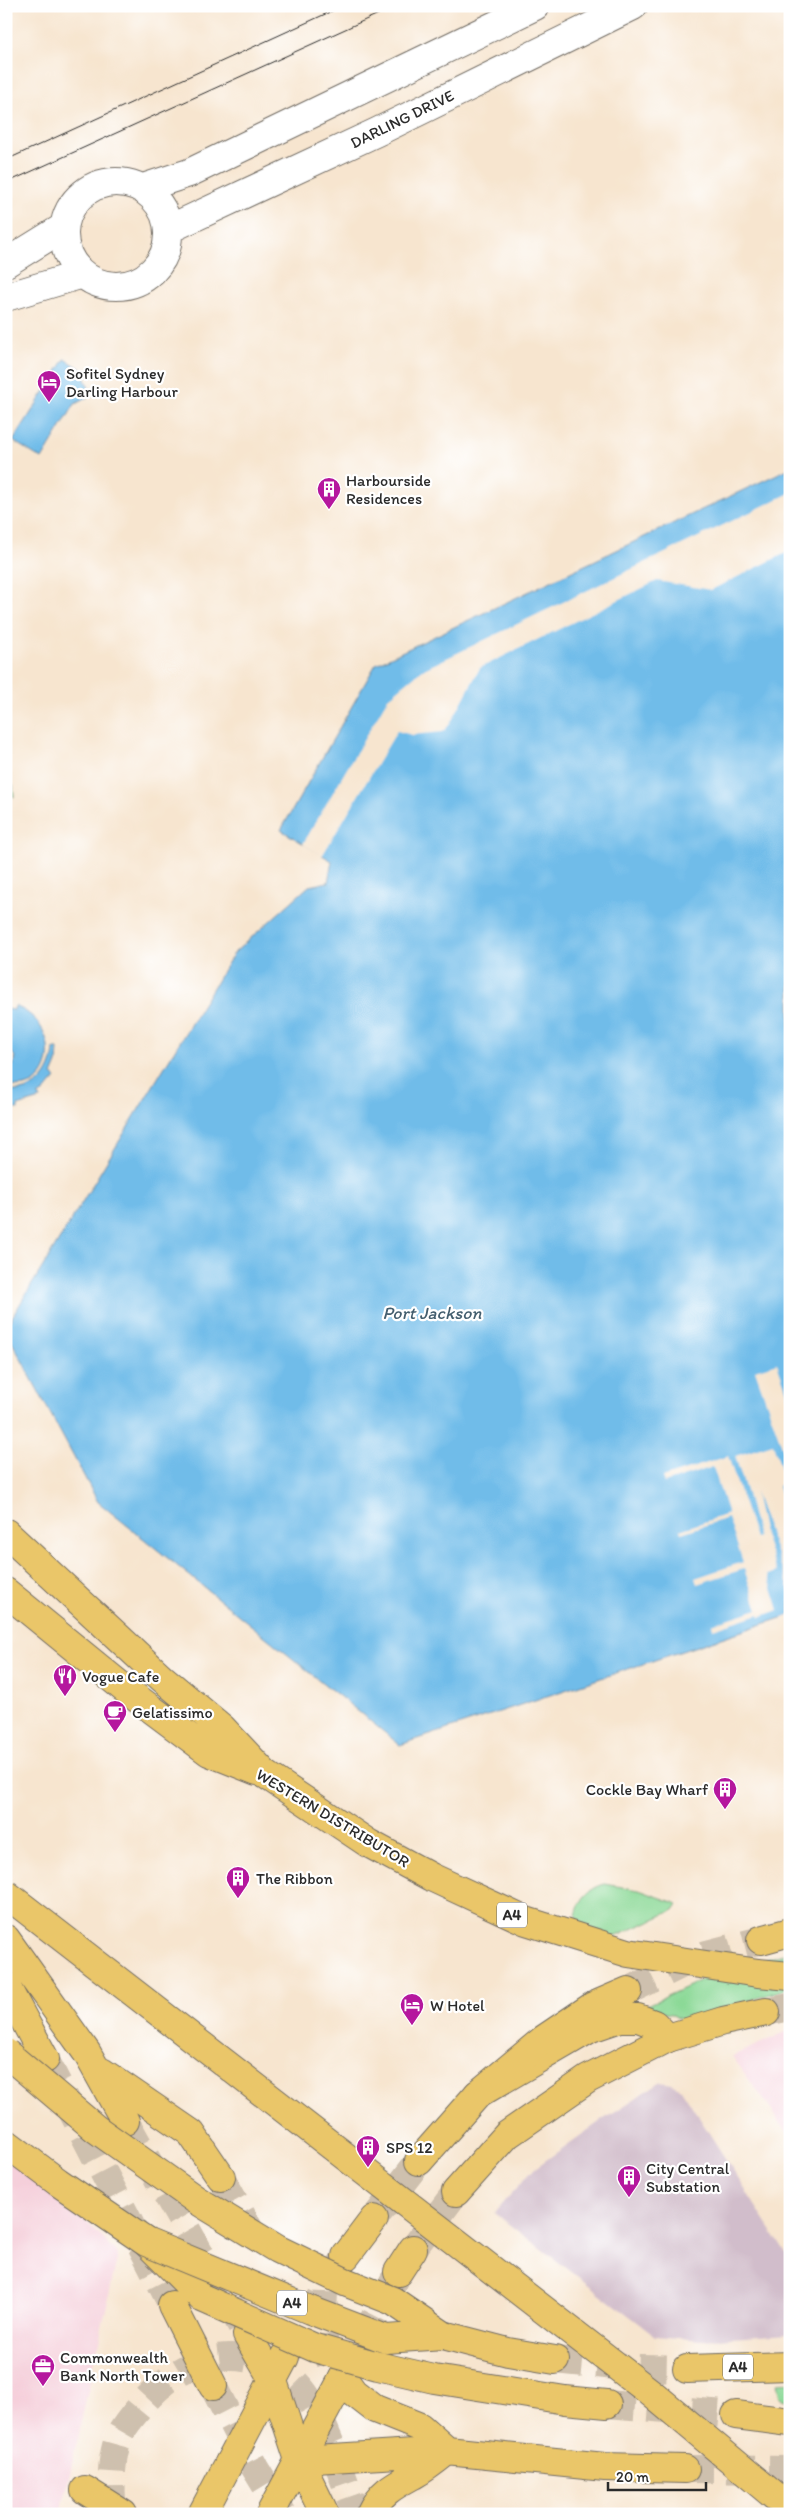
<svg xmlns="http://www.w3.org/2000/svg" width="796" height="2520" font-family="Itim,sans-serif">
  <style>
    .built { fill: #f5cfda }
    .industrial { fill: #d1bdcb }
    .green { fill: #8cd997; stroke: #5c8261 }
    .water { fill: #6fbce9; stroke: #4d748a }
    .pier { fill: #f7e5cf }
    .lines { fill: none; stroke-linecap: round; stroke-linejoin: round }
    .major-tunnel { stroke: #cec0ae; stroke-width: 28; stroke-dasharray: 28 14; stroke-linecap: butt }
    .highway-tunnel { stroke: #cec0ae; stroke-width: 28; stroke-dasharray: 28 14; stroke-linecap: butt }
    .minor-casing { stroke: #726c64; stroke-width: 30 }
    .major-casing { stroke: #726c64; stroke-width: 30 }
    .highway-casing { stroke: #726c64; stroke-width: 30 }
    .minor { stroke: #fff; stroke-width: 28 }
    .major { stroke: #eac669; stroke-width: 28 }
    .highway { stroke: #eac669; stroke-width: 28 }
    .tram { stroke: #2b2b2b; stroke-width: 1 }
    .highway-bridge-casing { stroke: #726c64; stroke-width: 30; stroke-linecap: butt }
    .highway-bridge { stroke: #eac669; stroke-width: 28 }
    .labels { text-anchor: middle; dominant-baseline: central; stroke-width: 4.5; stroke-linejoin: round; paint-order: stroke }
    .shield { fill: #fff; stroke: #6b6b6b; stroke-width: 1 }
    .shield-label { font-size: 15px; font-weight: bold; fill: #2b2b2b }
    .street-label { font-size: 16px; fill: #2b2b2b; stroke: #fff }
    .poi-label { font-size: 16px; fill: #2b2b2b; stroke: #fff; text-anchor: start }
    .water-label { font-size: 18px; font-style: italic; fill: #435e6e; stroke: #fff }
  </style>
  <rect width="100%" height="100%" fill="#fff"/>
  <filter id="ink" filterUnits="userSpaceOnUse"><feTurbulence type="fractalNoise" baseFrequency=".02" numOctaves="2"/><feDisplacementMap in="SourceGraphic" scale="10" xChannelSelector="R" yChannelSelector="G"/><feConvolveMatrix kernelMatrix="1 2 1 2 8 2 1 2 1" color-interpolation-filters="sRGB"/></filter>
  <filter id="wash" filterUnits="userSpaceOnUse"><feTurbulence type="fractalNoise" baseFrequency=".0096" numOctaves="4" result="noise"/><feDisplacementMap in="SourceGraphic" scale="20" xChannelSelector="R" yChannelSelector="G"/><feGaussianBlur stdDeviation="1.12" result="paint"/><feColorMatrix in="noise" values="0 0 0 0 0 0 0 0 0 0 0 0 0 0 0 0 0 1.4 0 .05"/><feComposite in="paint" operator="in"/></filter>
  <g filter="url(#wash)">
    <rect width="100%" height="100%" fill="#f7e5cf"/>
    <path class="built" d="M790 2030V2136L732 2056Z
      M6 2139 118 2254 61 2514H6Z"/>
    <path class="industrial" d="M660 2082 671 2084 681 2089 790 2260V2334L702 2340 656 2336 494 2213 535 2168 598 2123Z"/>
    <path class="green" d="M6 774 13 785 14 797 6 793Z
      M605 1884 639 1890 678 1904 674 1910 590 1948 575 1932C574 1910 582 1890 605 1884Z
      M790 1952V1988L683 2021 671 2014 639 2009 710 1976Z
      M790 2383V2401L780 2398 777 2384Z"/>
    <path class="water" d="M65 359 80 368 92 395 75 404 42 459 13 441Z
      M790 468V1615L400 1745 98 1502 6 1331V1327L234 953 309 886 328 882 332 861 281 830 376 664Z
      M15 1006C66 1026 55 1099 6 1085V1066L13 1065 15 1057 10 1050 6 1051V1009L14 1010Z
      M54 1049H58L57 1063 52 1075 56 1078 44 1092 38 1096 40 1099 18 1106V1109H6V1090C34 1096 52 1075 54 1049Z"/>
    <path class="pier" d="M790 493V551L711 590 657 581 480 668 450 724 443 732 412 735 397 731 322 856 303 844 388 698 422 670Z
      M777 1363 790 1400V1469L755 1370Z
      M773 1444 786 1483 778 1486 790 1521V1591L755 1492 764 1535 777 1572 768 1575 779 1610 760 1617 759 1614 713 1629 712 1624 758 1609 744 1569 697 1584 695 1578 743 1562 728 1518 681 1533 680 1530 728 1514 713 1467 664 1483 662 1478 728 1456 755 1538 758 1537 747 1494 735 1456Z"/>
  </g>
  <g filter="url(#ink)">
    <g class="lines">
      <path class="major-tunnel" d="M374 2219 419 2161
        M413 2249 456 2192
        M285 2357 346 2256
        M343 2378 396 2276"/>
      <path class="highway-tunnel" d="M628 1991 699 1956 761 1940
        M766 2012 790 2007
        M45 2059 172 2305
        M125 2121 241 2325
        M221 2177 256 2241
        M324 2292C323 2317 319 2351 337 2371
        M555 2360 635 2368 687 2369
        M213 2386 255 2468 283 2514
        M607 2404 736 2415
        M685 2469 790 2470
        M113 2514C111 2490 110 2465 117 2442 121 2429 131 2418 140 2407 179 2359 236 2338 290 2378 321 2401 342 2477 356 2514"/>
      <g class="minor-casing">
        <path id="minor" d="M64 234a52 52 0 1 1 104 0a52 52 0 1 1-104 0Z
          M143 188 189 173 535 6
          M169 229 377 132 633 6
          M6 263 64 227
          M6 297 83 274"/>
      </g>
      <g class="major-casing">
        <path id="major" d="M419 2161 478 2094 591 2028 620 2018H638L654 2024 668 2038 588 2079 507 2135 456 2192
          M346 2256 374 2219
          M398 2272 413 2249
          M299 2460 325 2514
          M85 2490 123 2514
          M202 2514 285 2357
          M270 2514 343 2378"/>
      </g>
      <g class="highway-casing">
        <path id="highway" d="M6 1533 162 1678 222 1728 265 1774
          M6 1592 126 1690 209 1752 257 1771
          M6 1939 87 2053 125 2121
          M761 1940 790 1932
          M6 1986 45 2059
          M668 2038 723 2021 766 2012
          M102 2072 191 2133 221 2177
          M478 2094 544 2039 593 2006 628 1991
          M146 2242 202 2298
          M172 2305 213 2386
          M247 2335 272 2378 299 2460 447 2451 605 2467 685 2469
          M443 2335 508 2352 555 2360
          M687 2369 790 2366
          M343 2378 353 2392 375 2409 420 2427 447 2451
          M565 2400 607 2404
          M736 2415 790 2422
          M370 2514C380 2492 395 2485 415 2474 426 2468 437 2459 447 2451"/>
      </g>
      <use href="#minor" class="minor"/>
      <use href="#major" class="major"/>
      <use href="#highway" class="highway"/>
      <path class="tram" d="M6 160 343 6
        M6 183 396 6"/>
      <g class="highway-bridge-casing">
        <path id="highway-bridge" d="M265 1774 368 1843 431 1877 526 1921 628 1953 758 1973 790 1976
          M6 1894 650 2392 790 2509
          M6 2053 96 2129 195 2199 277 2249 345 2282 393 2301 443 2335
          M6 2143 58 2182 146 2242 310 2310 386 2339 443 2335
          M202 2298 315 2348 378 2366 434 2379 565 2400"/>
      </g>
      <use href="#highway-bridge" class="highway-bridge"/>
    </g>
  </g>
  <defs>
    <g id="hotel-pin" transform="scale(1.25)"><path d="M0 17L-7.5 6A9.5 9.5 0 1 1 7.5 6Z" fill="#b5179e" stroke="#fff"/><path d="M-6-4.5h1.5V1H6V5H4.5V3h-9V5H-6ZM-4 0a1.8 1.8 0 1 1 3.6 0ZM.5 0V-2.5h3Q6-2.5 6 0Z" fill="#fff"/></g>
    <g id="building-pin" transform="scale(1.25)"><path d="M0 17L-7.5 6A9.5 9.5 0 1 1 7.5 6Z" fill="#b5179e" stroke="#fff"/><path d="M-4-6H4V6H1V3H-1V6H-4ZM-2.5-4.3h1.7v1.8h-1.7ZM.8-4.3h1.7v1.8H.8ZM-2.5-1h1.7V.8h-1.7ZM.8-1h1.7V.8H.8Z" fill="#fff"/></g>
    <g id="restaurant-pin" transform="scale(1.25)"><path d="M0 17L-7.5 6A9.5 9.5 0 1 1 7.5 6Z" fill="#b5179e" stroke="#fff"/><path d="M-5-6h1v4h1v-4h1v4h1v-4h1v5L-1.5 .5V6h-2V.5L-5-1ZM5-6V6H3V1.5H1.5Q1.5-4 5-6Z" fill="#fff"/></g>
    <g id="cafe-pin" transform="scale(1.25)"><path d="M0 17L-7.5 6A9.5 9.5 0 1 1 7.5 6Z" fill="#b5179e" stroke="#fff"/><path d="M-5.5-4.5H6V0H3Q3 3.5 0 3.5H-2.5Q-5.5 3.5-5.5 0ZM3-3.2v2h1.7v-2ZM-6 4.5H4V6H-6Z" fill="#fff"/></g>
    <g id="office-pin" transform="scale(1.25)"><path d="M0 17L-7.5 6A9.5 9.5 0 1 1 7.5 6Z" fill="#b5179e" stroke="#fff"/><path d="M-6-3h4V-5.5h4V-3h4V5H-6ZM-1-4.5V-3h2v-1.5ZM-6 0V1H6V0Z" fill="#fff"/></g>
  </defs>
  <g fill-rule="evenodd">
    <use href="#hotel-pin" x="49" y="382"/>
    <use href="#building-pin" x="329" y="489"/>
    <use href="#restaurant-pin" x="65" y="1676"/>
    <use href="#cafe-pin" x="115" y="1712"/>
    <use href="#building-pin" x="725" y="1789"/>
    <use href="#building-pin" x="238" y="1878"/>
    <use href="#hotel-pin" x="412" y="2005"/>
    <use href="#building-pin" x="368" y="2147"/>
    <use href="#building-pin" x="629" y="2177"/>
    <use href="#office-pin" x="43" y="2366"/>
  </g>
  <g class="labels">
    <g class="shield">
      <rect x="497" y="1902.5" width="30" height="25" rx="4"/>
      <rect x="277" y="2290.5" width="30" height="25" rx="4"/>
      <rect x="723" y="2354.5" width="30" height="25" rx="4"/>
    </g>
    <g class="shield-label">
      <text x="512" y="1915">A4</text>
      <text x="292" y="2303">A4</text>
      <text x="738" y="2367">A4</text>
    </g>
    <g class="street-label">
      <text transform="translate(402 119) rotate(-26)">DARLING DRIVE</text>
      <text transform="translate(333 1818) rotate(31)">WESTERN DISTRIBUTOR</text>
    </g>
    <g class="poi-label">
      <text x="66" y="373">Sofitel Sydney<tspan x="66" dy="18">Darling Harbour</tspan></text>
      <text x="346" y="480">Harbourside<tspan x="346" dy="18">Residences</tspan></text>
      <text x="82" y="1676">Vogue Cafe</text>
      <text x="132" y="1712">Gelatissimo</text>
      <text x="708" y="1789" text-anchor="end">Cockle Bay Wharf</text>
      <text x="256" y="1878">The Ribbon</text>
      <text x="430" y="2005">W Hotel</text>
      <text x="386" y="2147">SPS 12</text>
      <text x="646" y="2168">City Central<tspan x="646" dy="18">Substation</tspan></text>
      <text x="60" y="2357">Commonwealth<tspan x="60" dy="18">Bank North Tower</tspan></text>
    </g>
    <g class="water-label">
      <text x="432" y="1313">Port Jackson</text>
    </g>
  </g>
  <rect width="796" height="2520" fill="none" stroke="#fff" stroke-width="25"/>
  <path d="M608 2482v8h98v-8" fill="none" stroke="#2b2b2b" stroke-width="2.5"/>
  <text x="616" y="2482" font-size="15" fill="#2b2b2b" stroke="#ffffff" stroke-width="4" paint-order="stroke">20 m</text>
</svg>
